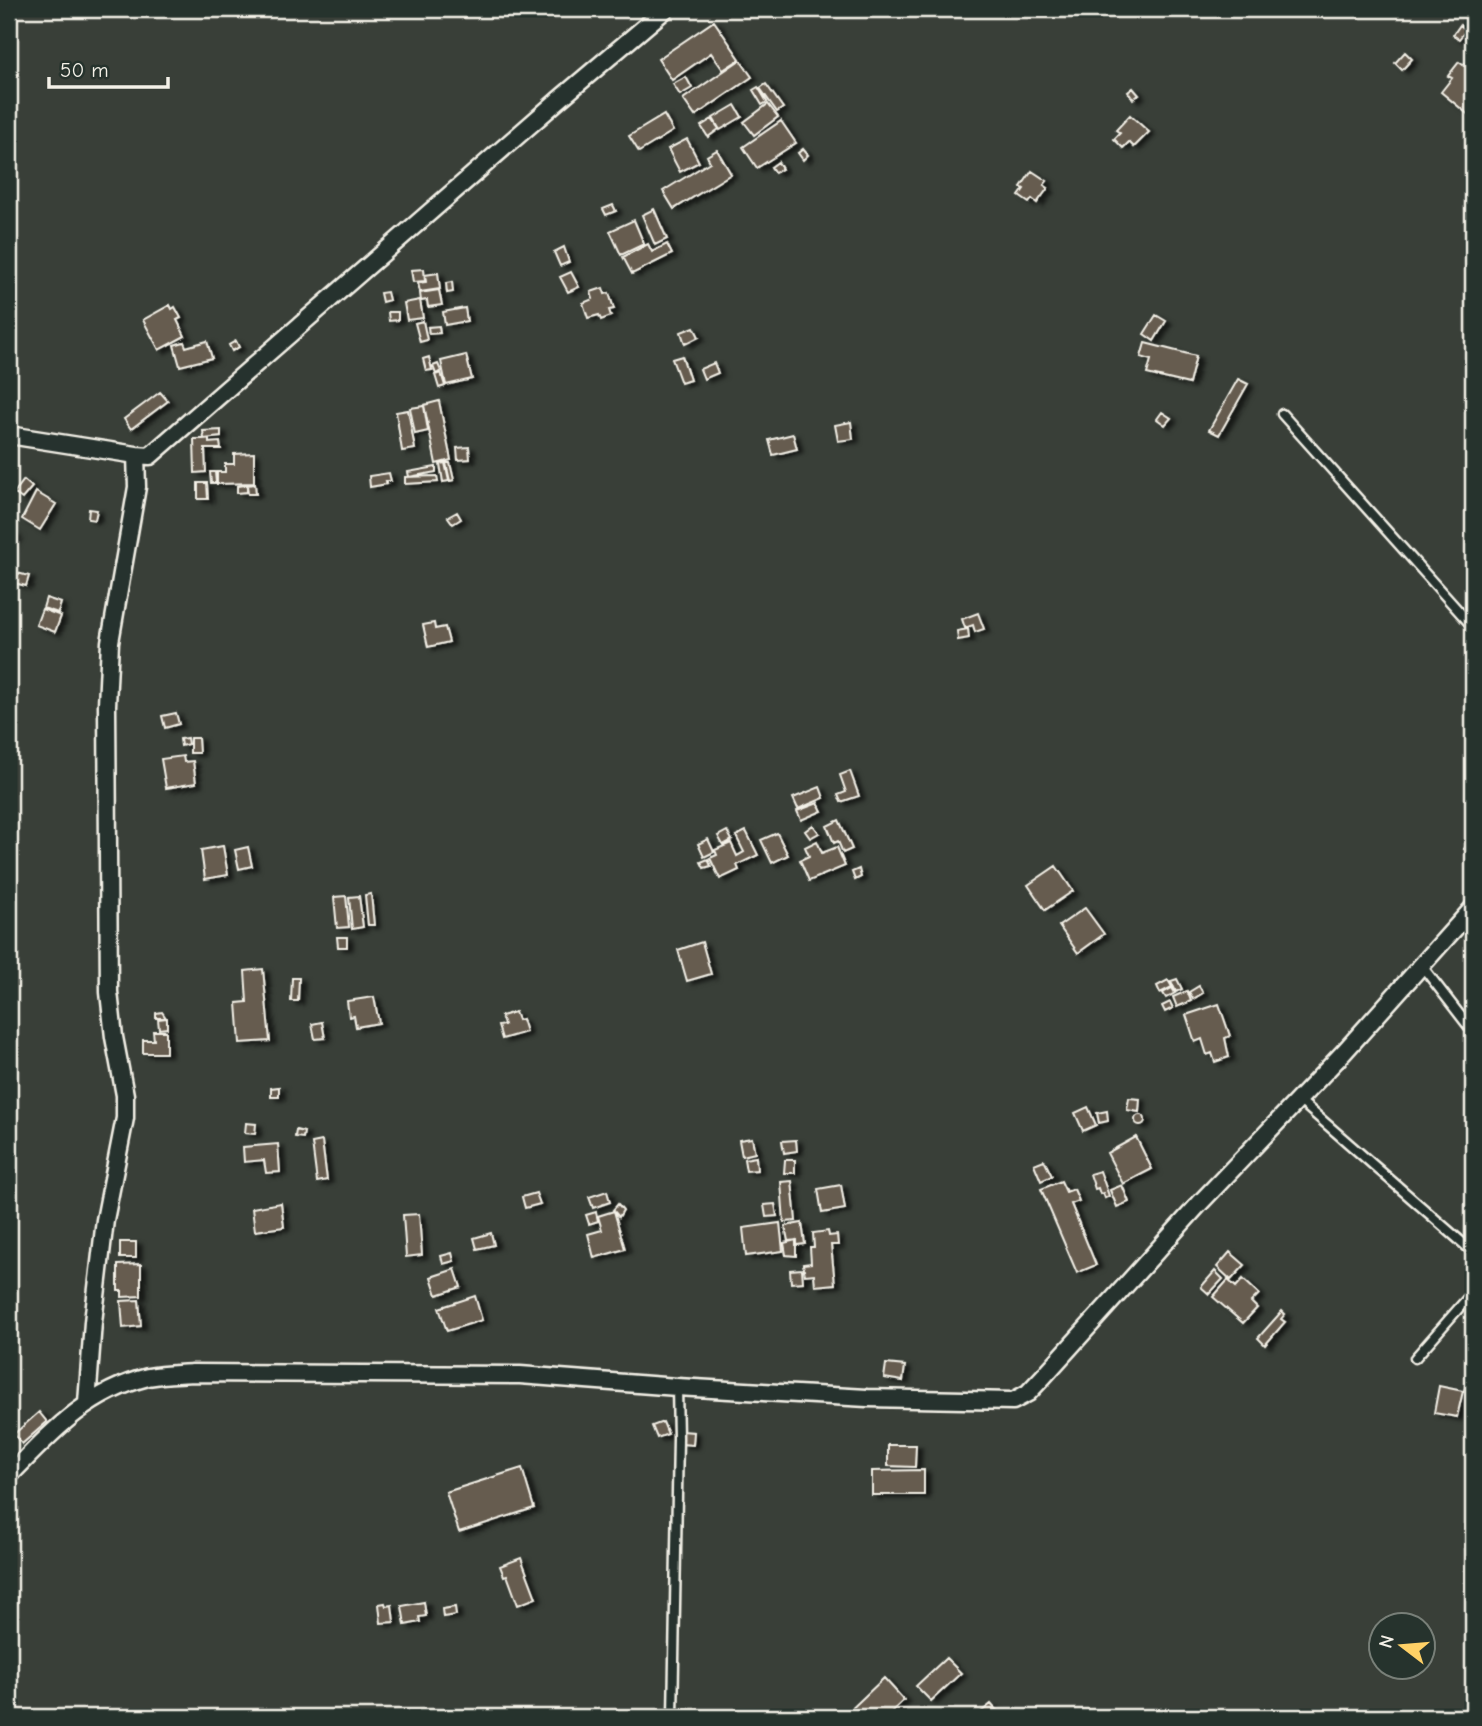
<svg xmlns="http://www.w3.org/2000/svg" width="1482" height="1726" font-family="'Comic Neue',sans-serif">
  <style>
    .building { fill: #665c50; stroke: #f4f1e8; stroke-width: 2; filter: url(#shadow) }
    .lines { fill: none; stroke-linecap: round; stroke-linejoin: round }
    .lane-casing { stroke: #f4f1e8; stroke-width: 13 }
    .street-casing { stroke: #f4f1e8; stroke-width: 21 }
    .lane { stroke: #26332d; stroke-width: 8 }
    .street { stroke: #26332d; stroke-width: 16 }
  </style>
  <defs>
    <filter id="shadow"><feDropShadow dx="5.5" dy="3" stdDeviation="2" flood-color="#0009"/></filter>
  </defs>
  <rect width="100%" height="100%" fill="#393f38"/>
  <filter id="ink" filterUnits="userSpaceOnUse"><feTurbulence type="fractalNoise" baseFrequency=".0143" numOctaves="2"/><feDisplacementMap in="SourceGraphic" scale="14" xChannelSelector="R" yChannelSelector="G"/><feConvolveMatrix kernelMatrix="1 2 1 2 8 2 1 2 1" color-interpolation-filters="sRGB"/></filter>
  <g filter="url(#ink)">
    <path class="building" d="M714 21 740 59 723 70 711 53 672 80 658 59Z
      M1460 25 1466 30 1459 39 1453 35Z
      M1405 52 1412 59 1402 70 1395 63Z
      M740 60 752 77 695 116 683 99Z
      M1459 62 1463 65 1465 63 1473 70V112L1470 116 1441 92 1452 78 1448 76Z
      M686 77 692 88 680 95 673 84Z
      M766 84 783 108 777 112 760 88Z
      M758 87 767 102 762 105 753 90Z
      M1133 88 1139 95 1133 99 1128 92Z
      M768 104 778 117 754 135 744 122Z
      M735 105 742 117 720 130 713 118Z
      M664 115 673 131 639 152 629 136Z
      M1130 115 1149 132 1134 147 1129 142 1123 148 1114 139 1120 133 1116 130Z
      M712 119 719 129 708 137 701 126Z
      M781 121 796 143 757 168 743 147Z
      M687 139 699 162 680 172 668 149Z
      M803 149 808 155 803 160 798 153Z
      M717 150 731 174 674 209 663 191 710 162 707 156Z
      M778 162 782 169 775 173 771 167Z
      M1032 171 1047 181 1044 185 1048 188 1037 203 1032 199 1029 203 1019 196 1024 189 1021 187Z
      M613 205 616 211 606 215 603 209Z
      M654 209 667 239 655 245 642 215Z
      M634 220 644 244 621 255 610 231Z
      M648 244 652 252 667 244 672 254 632 274 623 257Z
      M564 247 569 262 560 266 554 252Z
      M424 269 425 281 413 282 411 270Z
      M571 272 579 287 568 292 560 277Z
      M438 273 440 289 420 292 418 283 426 282 425 275Z
      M452 282 453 292 447 293 446 283Z
      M603 288 605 294 609 293 614 309 609 310 611 316 601 320 599 315 588 318 583 303 593 299 591 292Z
      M439 290 442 305 428 307 427 300 421 301 420 293Z
      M387 292 389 300 382 302 380 293Z
      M420 300 423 318 407 320 404 303Z
      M170 305 172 309 175 307 181 318 177 320 185 336 159 350 143 320Z
      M465 308 467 321 445 325 443 312Z
      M388 312H398V320L389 321Z
      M1156 315 1166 321 1154 341 1144 334Z
      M423 321 427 340 420 342 415 323Z
      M439 326 440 333 429 334 428 327Z
      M694 327 699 337 685 344 681 332Z
      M207 341 212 358 180 366 174 345 184 342 186 347Z
      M236 341 239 347 232 351 229 345Z
      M1145 343 1196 356 1189 384 1147 374 1151 360 1141 357Z
      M466 355 472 379 446 385 441 361Z
      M682 356 690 380 681 383 672 359Z
      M429 357 432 370 426 371 423 359Z
      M714 363 718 373 704 379 700 369Z
      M438 364 441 371 436 374 433 366Z
      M441 373 445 386 439 388 435 375Z
      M1238 379 1248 384 1219 435 1209 430Z
      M160 392 168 401 131 429 124 419Z
      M439 401 451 460 436 464 424 405Z
      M424 406 428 431 415 434 410 408Z
      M408 410 415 449 402 451 396 412Z
      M1162 412 1171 418 1165 425 1157 419Z
      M851 422 853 439 838 441 835 425Z
      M221 430V437L204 439 203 431Z
      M793 434 797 449 773 455 769 440Z
      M194 439H209V443L220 442 221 449H205L206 472 195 473Z
      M469 447 470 459 458 460 457 448Z
      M254 453V483L217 484V472H225V464H234V454Z
      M445 463 449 481 443 482 440 464Z
      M446 463H450L454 480 450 481Z
      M436 467V472L409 477 408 472Z
      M210 472H215L216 483H211Z
      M389 473 391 481H386L387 484 370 487 369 476Z
      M437 476 438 482 405 484V477Z
      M24 480 32 487 22 499 14 493Z
      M198 483H207L208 499H198Z
      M255 484 256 494H248L247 485Z
      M247 485V492L237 493V486Z
      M36 492 56 504 40 530 22 519Z
      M89 509 97 510 95 520 88 519Z
      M457 512 461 519 453 524 448 517Z
      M9 530 16 535 10 545H9Z
      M17 573 29 576 26 586 14 583Z
      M46 598 61 603 58 613 43 608Z
      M42 609 61 616 55 632 36 625Z
      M978 613 984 629 975 632 973 625 965 628 962 619Z
      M434 623 435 629 445 627 449 642 428 647 423 625Z
      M968 629 969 638 958 640 957 631Z
      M176 713 179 724 165 728 162 716Z
      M187 738 188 744 181 746 180 739Z
      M190 738H198L199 753H190Z
      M183 756 184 762 193 761 196 783 166 788 161 759Z
      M850 771 859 796 841 802 838 795 846 792 840 775Z
      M820 787 824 798 798 809 793 798Z
      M818 803 822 811 801 820 797 811Z
      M839 820 852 849 843 853 838 841 834 843 827 826Z
      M813 825 819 833 810 838 805 831Z
      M727 831 732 840 723 845 718 836Z
      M746 831 758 855 737 865 739 870 720 879 710 858 717 855 715 850 731 843 737 856 744 852 736 836Z
      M777 833 788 855 772 863 761 840Z
      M1473 836V855L1464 849Z
      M708 839 714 852 704 857 698 844Z
      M817 841 822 853 837 847 845 866 809 881 800 860 809 856 805 847Z
      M223 846 228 875 205 879 201 850Z
      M248 847 252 866 239 869 235 850Z
      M708 859 711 866 704 868 701 862Z
      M1056 866 1073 891 1045 910 1028 885Z
      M859 869 861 877 855 880 852 872Z
      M371 894 374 925H368L365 895Z
      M346 896 349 927 337 928 334 897Z
      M359 896 363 927 352 929 349 897Z
      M1085 908 1104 934 1078 953 1059 926Z
      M337 937H347V947H338Z
      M702 942 711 974 687 981 678 950Z
      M263 969 270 1041 240 1043 237 1003 247 1002 245 971Z
      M292 978H299L298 1001H291Z
      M1177 979 1182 989 1176 992 1171 981Z
      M1168 980 1172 987 1160 993 1157 986Z
      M1199 986 1203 993 1193 999 1189 992Z
      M1172 988 1175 993 1166 998 1163 993Z
      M1187 991 1191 1001 1177 1007 1173 997Z
      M374 997 379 1023 356 1027 354 1016 349 1017 347 1001Z
      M1170 1002 1173 1008 1165 1012 1162 1006Z
      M1219 1004 1230 1036 1225 1038 1229 1057 1215 1062 1212 1053 1207 1055 1202 1039 1195 1042 1186 1015Z
      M162 1012 166 1018H156V1013Z
      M515 1012 518 1020 522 1019 526 1032 502 1039 498 1026 504 1025 501 1016Z
      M167 1018V1028L159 1029 158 1019Z
      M322 1022 325 1038 315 1039 312 1024Z
      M153 1031H166V1053H143V1040H154Z
      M279 1087V1097H271V1088Z
      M1129 1098 1140 1099 1139 1112 1127 1110Z
      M1088 1107 1096 1125 1083 1131 1075 1113Z
      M1107 1111 1108 1121 1099 1123 1097 1113Z
      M1135 1120a5 5 0 1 1 10 0a5 5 0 1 1-10 0Z
      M246 1123 256 1124 255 1134 245 1133Z
      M296 1130 304 1132 303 1138 295 1137Z
      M1136 1137 1152 1169 1123 1184 1107 1153Z
      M752 1138 755 1153 742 1156 739 1140Z
      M796 1140 797 1151 784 1153 782 1141Z
      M322 1141 327 1180 317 1182 312 1143Z
      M278 1144 280 1172 266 1173 264 1160 244 1162 243 1147Z
      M756 1157 757 1170 746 1171 744 1159Z
      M785 1160H795V1173H784Z
      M1044 1160 1052 1176 1041 1181 1034 1164Z
      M1100 1171 1109 1196 1105 1198 1103 1193 1100 1194 1098 1188 1095 1189 1090 1174Z
      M792 1181 796 1221 784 1222 781 1182Z
      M1061 1181 1066 1192 1074 1189 1079 1201 1071 1204 1096 1265 1077 1273 1041 1189Z
      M841 1185 845 1209 822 1213 818 1189Z
      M1122 1185 1129 1202 1117 1207 1110 1190Z
      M607 1191 610 1202 593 1208 589 1197Z
      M536 1193 540 1204 525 1208 522 1197Z
      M281 1203 284 1227 255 1231 252 1208Z
      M618 1204 623 1210 619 1217 613 1210Z
      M775 1204 777 1216 766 1217 764 1205Z
      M614 1211 625 1249 594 1258 588 1234 602 1230 598 1216Z
      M596 1212 598 1221 589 1224 586 1215Z
      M419 1214 422 1255 406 1257 403 1215Z
      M780 1223 783 1251 746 1256 743 1228Z
      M802 1223 805 1244 797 1245V1240L788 1241 785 1226Z
      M828 1231 829 1236 837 1235 838 1245H831L835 1284 815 1286 814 1274 805 1275 803 1264 811 1263 810 1247H814L813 1233Z
      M491 1233 494 1245 477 1249 474 1238Z
      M796 1240V1256L786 1255 784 1243Z
      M120 1242H136V1258H120Z
      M1230 1252 1245 1265 1231 1280 1217 1267Z
      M452 1253 454 1261 443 1264 441 1256Z
      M141 1264V1296L122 1297V1291H118V1265Z
      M455 1269 461 1287 437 1295 431 1277Z
      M802 1269 803 1282 791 1283 790 1270Z
      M1215 1271 1223 1279 1209 1294 1201 1287Z
      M1243 1279 1259 1294 1251 1302 1257 1308 1243 1323 1213 1297 1228 1280 1236 1287Z
      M475 1296 482 1320 447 1331 439 1308Z
      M139 1300 141 1326 123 1328 121 1301Z
      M1282 1311 1285 1314 1281 1319 1285 1322 1265 1345 1258 1338Z
      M1473 1360V1393L1464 1391Z
      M886 1364 905 1366 903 1381 884 1378Z
      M1439 1386 1463 1391 1457 1417 1434 1413Z
      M39 1412 47 1422 22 1444 14 1434Z
      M663 1422 668 1434 657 1438 652 1426Z
      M682 1431 694 1432 693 1445 681 1444Z
      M888 1445H916L915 1467 888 1466Z
      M522 1468 534 1508 459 1532 446 1492Z
      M924 1470V1495H872V1471Z
      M521 1558 536 1598 518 1605 507 1575 504 1576 500 1566Z
      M424 1602 426 1616 419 1617 420 1622 405 1625 402 1606Z
      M385 1603 386 1606 392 1605 394 1622 381 1623 379 1604Z
      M455 1607 456 1615 443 1617 442 1609Z
      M946 1658 961 1673 931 1701 916 1686Z
      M884 1678 904 1700 886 1717H843Z
      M991 1704 1002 1717H975Z"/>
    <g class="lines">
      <g class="lane-casing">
        <path id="lane" d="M1282 414 1473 627
          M1422 966 1473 1032
          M1299 1100 1473 1252
          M1415 1358 1473 1292
          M673 1717 678 1438 677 1387"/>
      </g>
      <g class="street-casing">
        <path id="street" d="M9 435 136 455
          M87 1403 93 1322 105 1220 125 1118V1095L114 1037 109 992 107 705 110 642 137 487 136 455 150 456 561 98 666 9
          M9 1476C52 1432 86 1393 148 1377 162 1374 178 1374 192 1373L520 1375 677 1387 867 1398 1013 1401 1028 1393 1043 1377 1200 1203 1344 1052 1473 908"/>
      </g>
      <use href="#lane" class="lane"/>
      <use href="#street" class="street"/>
    </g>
  </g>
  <rect width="1482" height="1726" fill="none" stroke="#26332d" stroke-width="35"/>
  <rect x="18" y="18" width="1447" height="1691" fill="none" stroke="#f4f1e8" stroke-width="2.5" filter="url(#ink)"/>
  <g transform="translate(1402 1646) rotate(286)"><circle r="33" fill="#26332d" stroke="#787f78" stroke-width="2"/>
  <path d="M0-5L12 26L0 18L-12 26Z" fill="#ffd166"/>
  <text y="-10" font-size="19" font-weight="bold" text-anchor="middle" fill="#f4f1e8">N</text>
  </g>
  <path d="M49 77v10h119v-10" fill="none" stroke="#f4f1e8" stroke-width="3.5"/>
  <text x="60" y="77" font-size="21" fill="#f4f1e8" stroke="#26332d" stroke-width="5" paint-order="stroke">50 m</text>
</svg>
